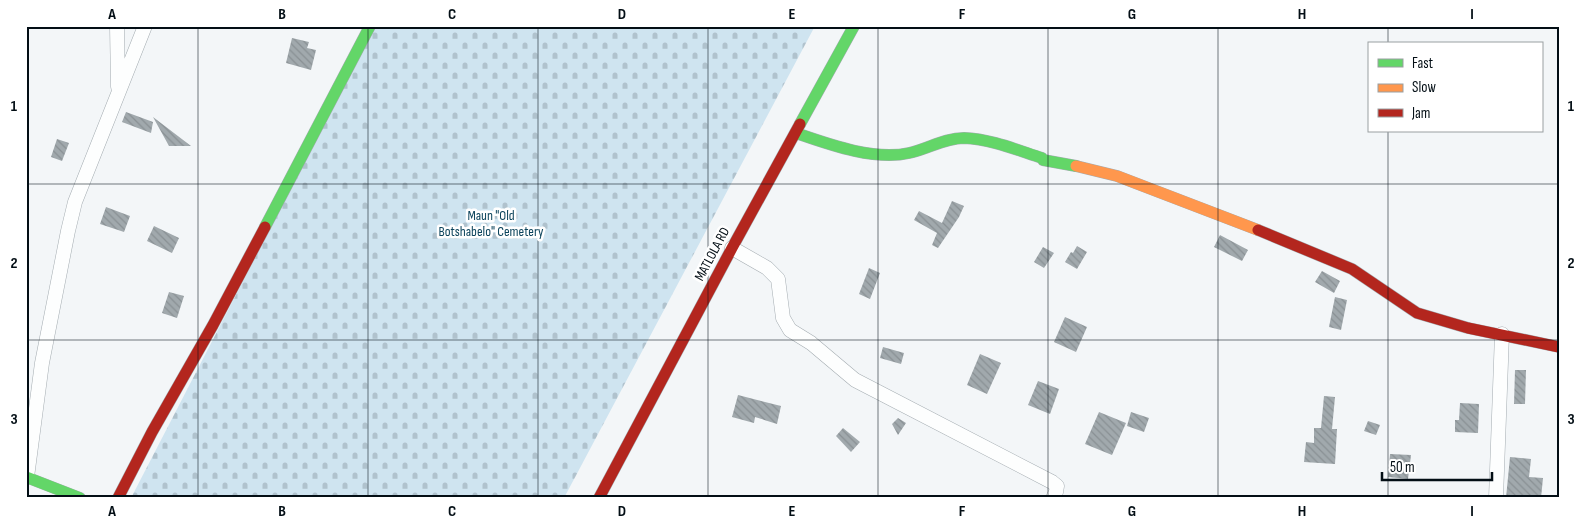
<svg xmlns="http://www.w3.org/2000/svg" width="1585" height="524" font-family="'Sofia Sans Condensed',sans-serif">
  <style>
    .cemetery { fill: url(#cemetery-stones) }
    .building { fill: url(#building-back-hatch) }
    .lines { fill: none; stroke-linecap: round; stroke-linejoin: round }
    .street-casing { stroke: #a4acb1; stroke-width: 15 }
    .fast-casing { stroke: #a4acb1; stroke-width: 12 }
    .slow-casing { stroke: #a4acb1; stroke-width: 12 }
    .jam-casing { stroke: #a4acb1; stroke-width: 12 }
    .street { stroke: #fdfefe; stroke-width: 14 }
    .fast { stroke: #63d668; stroke-width: 11 }
    .slow { stroke: #ff974d; stroke-width: 11 }
    .jam { stroke: #b3261e; stroke-width: 11 }
    .grid { fill: none; stroke: #030e15; stroke-width: 1; stroke-opacity: 0.55 }
    .labels { text-anchor: middle; dominant-baseline: central; stroke-width: 5; stroke-linejoin: round; paint-order: stroke }
    .park-label { font-size: 14px; fill: #0b435b; stroke: #fff }
    .street-label { font-size: 14px; fill: #030e15; stroke: #fff }
    .neatline { fill: none; stroke: #030e15; stroke-width: 2 }
    .grid-label { font-size: 16px; text-anchor: middle; font-weight: bold; fill: #030e15 }
  </style>
  <defs>
    <pattern id="cemetery-stones" width="16" height="16" patternUnits="userSpaceOnUse" patternTransform="scale(1.25)"><rect width="16" height="16" fill="#cfe4f0"/><path d="M2 7V4a2 2 0 0 1 4 0v3zM10 15v-3a2 2 0 0 1 4 0v3z" fill="#b0c2cd"/></pattern>
    <pattern id="building-back-hatch" width="6" height="6" patternUnits="userSpaceOnUse" patternTransform="scale(1.25)"><rect width="6" height="6" fill="#a1a9ad"/><path d="M-1 5l2 2M0 0l6 6M5-1l2 2" fill="none" stroke="#899094"/></pattern>
  </defs>
  <rect width="100%" height="100%" fill="#f3f6f8"/>
  <path class="cemetery" d="M375 26H815L564 498H131Z"/>
  <path class="building" d="M292 38 309 42 307 48 316 50 311 70 286 63Z
    M126 112 153 122 151 133 122 122Z
    M153 117 191 146H169Z
    M57 139 69 143 62 161 51 157Z
    M952 201 964 206 959 217 938 248 932 245 937 233 914 220 919 211 942 223Z
    M106 207 130 216 124 232 100 224Z
    M154 226 179 238 172 253 147 241Z
    M1220 235 1248 250 1242 261 1214 247Z
    M1077 246 1087 252 1077 269 1065 262 1071 252 1073 253Z
    M1043 247 1054 253 1044 268 1034 262Z
    M869 268 880 273 870 299 859 294Z
    M1322 271 1340 281 1334 293 1315 282Z
    M169 292 184 296 177 318 162 313Z
    M1335 297 1347 300 1341 330 1329 327Z
    M1065 317 1087 327 1076 352 1054 342Z
    M883 347 904 353 901 364 880 358Z
    M980 354 1001 363 987 394 967 385Z
    M1515 370H1526L1525 404H1514Z
    M1038 381 1059 389 1050 414 1028 405Z
    M738 395 781 406 777 424 755 417 754 423 732 417Z
    M1324 396 1335 397 1332 429H1337L1335 464 1304 462 1306 442 1314 443V428H1321Z
    M1460 403 1479 404 1478 433 1455 432V420H1459Z
    M1099 412 1126 423 1112 455 1085 444Z
    M1131 412 1149 418 1144 432 1127 426Z
    M898 418 906 423 898 435 892 424Z
    M1368 421 1380 425 1376 435 1364 431Z
    M843 428 860 442 851 452 836 436Z
    M1390 454 1411 455 1408 479 1388 477Z
    M1510 457 1531 459 1529 477 1543 478 1541 498H1506Z"/>
  <g class="lines">
    <g class="street-casing">
      <path id="street" d="M117 26 118 87
        M732 248 767 268 778 279 783 318 790 330 811 343 855 380 1052 482 1057 486 1056 492 1053 498
        M27 477 42 363 68 231 75 202 145 26
        M1496 498 1502 334"/>
    </g>
    <g class="fast-casing">
      <path id="fast" d="M800 124 854 26
        M796 133C828 144 874 161 909 153 928 149 944 138 964 138 991 139 1017 150 1042 158L1043 160 1076 166
        M265 227 370 26
        M26 477 80 498"/>
    </g>
    <g class="slow-casing">
      <path id="slow" d="M1076 166 1117 176 1258 230"/>
    </g>
    <g class="jam-casing">
      <path id="jam" d="M1258 230 1352 269 1417 313 1468 328 1559 347
        M118 498 152 432 213 325 265 227
        M599 498 732 248 800 124"/>
    </g>
    <use href="#street" class="street"/>
    <use href="#fast" class="fast"/>
    <use href="#slow" class="slow"/>
    <use href="#jam" class="jam"/>
  </g>
  <path class="grid" d="M198 26V498M368 26V498M538 26V498M708 26V498M878 26V498M1048 26V498M1218 26V498M1388 26V44M1388 131V498M26 184H1559M26 340H1559"/>
  <g class="labels">
    <g class="park-label">
      <text x="491" y="215">Maun "Old<tspan x="491" dy="16">Botshabelo" Cemetery</tspan></text>
    </g>
    <g class="street-label">
      <text transform="translate(712 254) rotate(-62)">MATLOLA RD</text>
    </g>
  </g>
  <rect width="1585" height="524" fill="none" stroke="#ffffff" stroke-width="55"/>
  <rect x="1368" y="42" width="175" height="90" fill="#ffffff" stroke="#9a9fa1"/>
  <rect x="1378" y="59" width="25" height="8" fill="#63d668" stroke="#9a9fa1"/>
  <text x="1412" y="68" font-size="15" fill="#030e15">Fast</text>
  <rect x="1378" y="84" width="25" height="8" fill="#ff974d" stroke="#9a9fa1"/>
  <text x="1412" y="92" font-size="15" fill="#030e15">Slow</text>
  <rect x="1378" y="109" width="25" height="8" fill="#b3261e" stroke="#9a9fa1"/>
  <text x="1412" y="118" font-size="15" fill="#030e15">Jam</text>
  <path d="M1382 472v8h110v-8" fill="none" stroke="#030e15" stroke-width="2.5"/>
  <text x="1390" y="472" font-size="15" fill="#030e15" stroke="#ffffff" stroke-width="4" paint-order="stroke">50 m</text>
  <rect x="28" y="28" width="1530" height="468" class="neatline"/>
  <g class="grid-label">
    <text x="112" y="19">A</text>
    <text x="282" y="19">B</text>
    <text x="452" y="19">C</text>
    <text x="622" y="19">D</text>
    <text x="792" y="19">E</text>
    <text x="962" y="19">F</text>
    <text x="1132" y="19">G</text>
    <text x="1302" y="19">H</text>
    <text x="1472" y="19">I</text>
    <text x="14" y="111">1</text>
    <text x="1571" y="111">1</text>
    <text x="14" y="268">2</text>
    <text x="1571" y="268">2</text>
    <text x="14" y="424">3</text>
    <text x="1571" y="424">3</text>
    <text x="112" y="516">A</text>
    <text x="282" y="516">B</text>
    <text x="452" y="516">C</text>
    <text x="622" y="516">D</text>
    <text x="792" y="516">E</text>
    <text x="962" y="516">F</text>
    <text x="1132" y="516">G</text>
    <text x="1302" y="516">H</text>
    <text x="1472" y="516">I</text>
  </g>
</svg>
